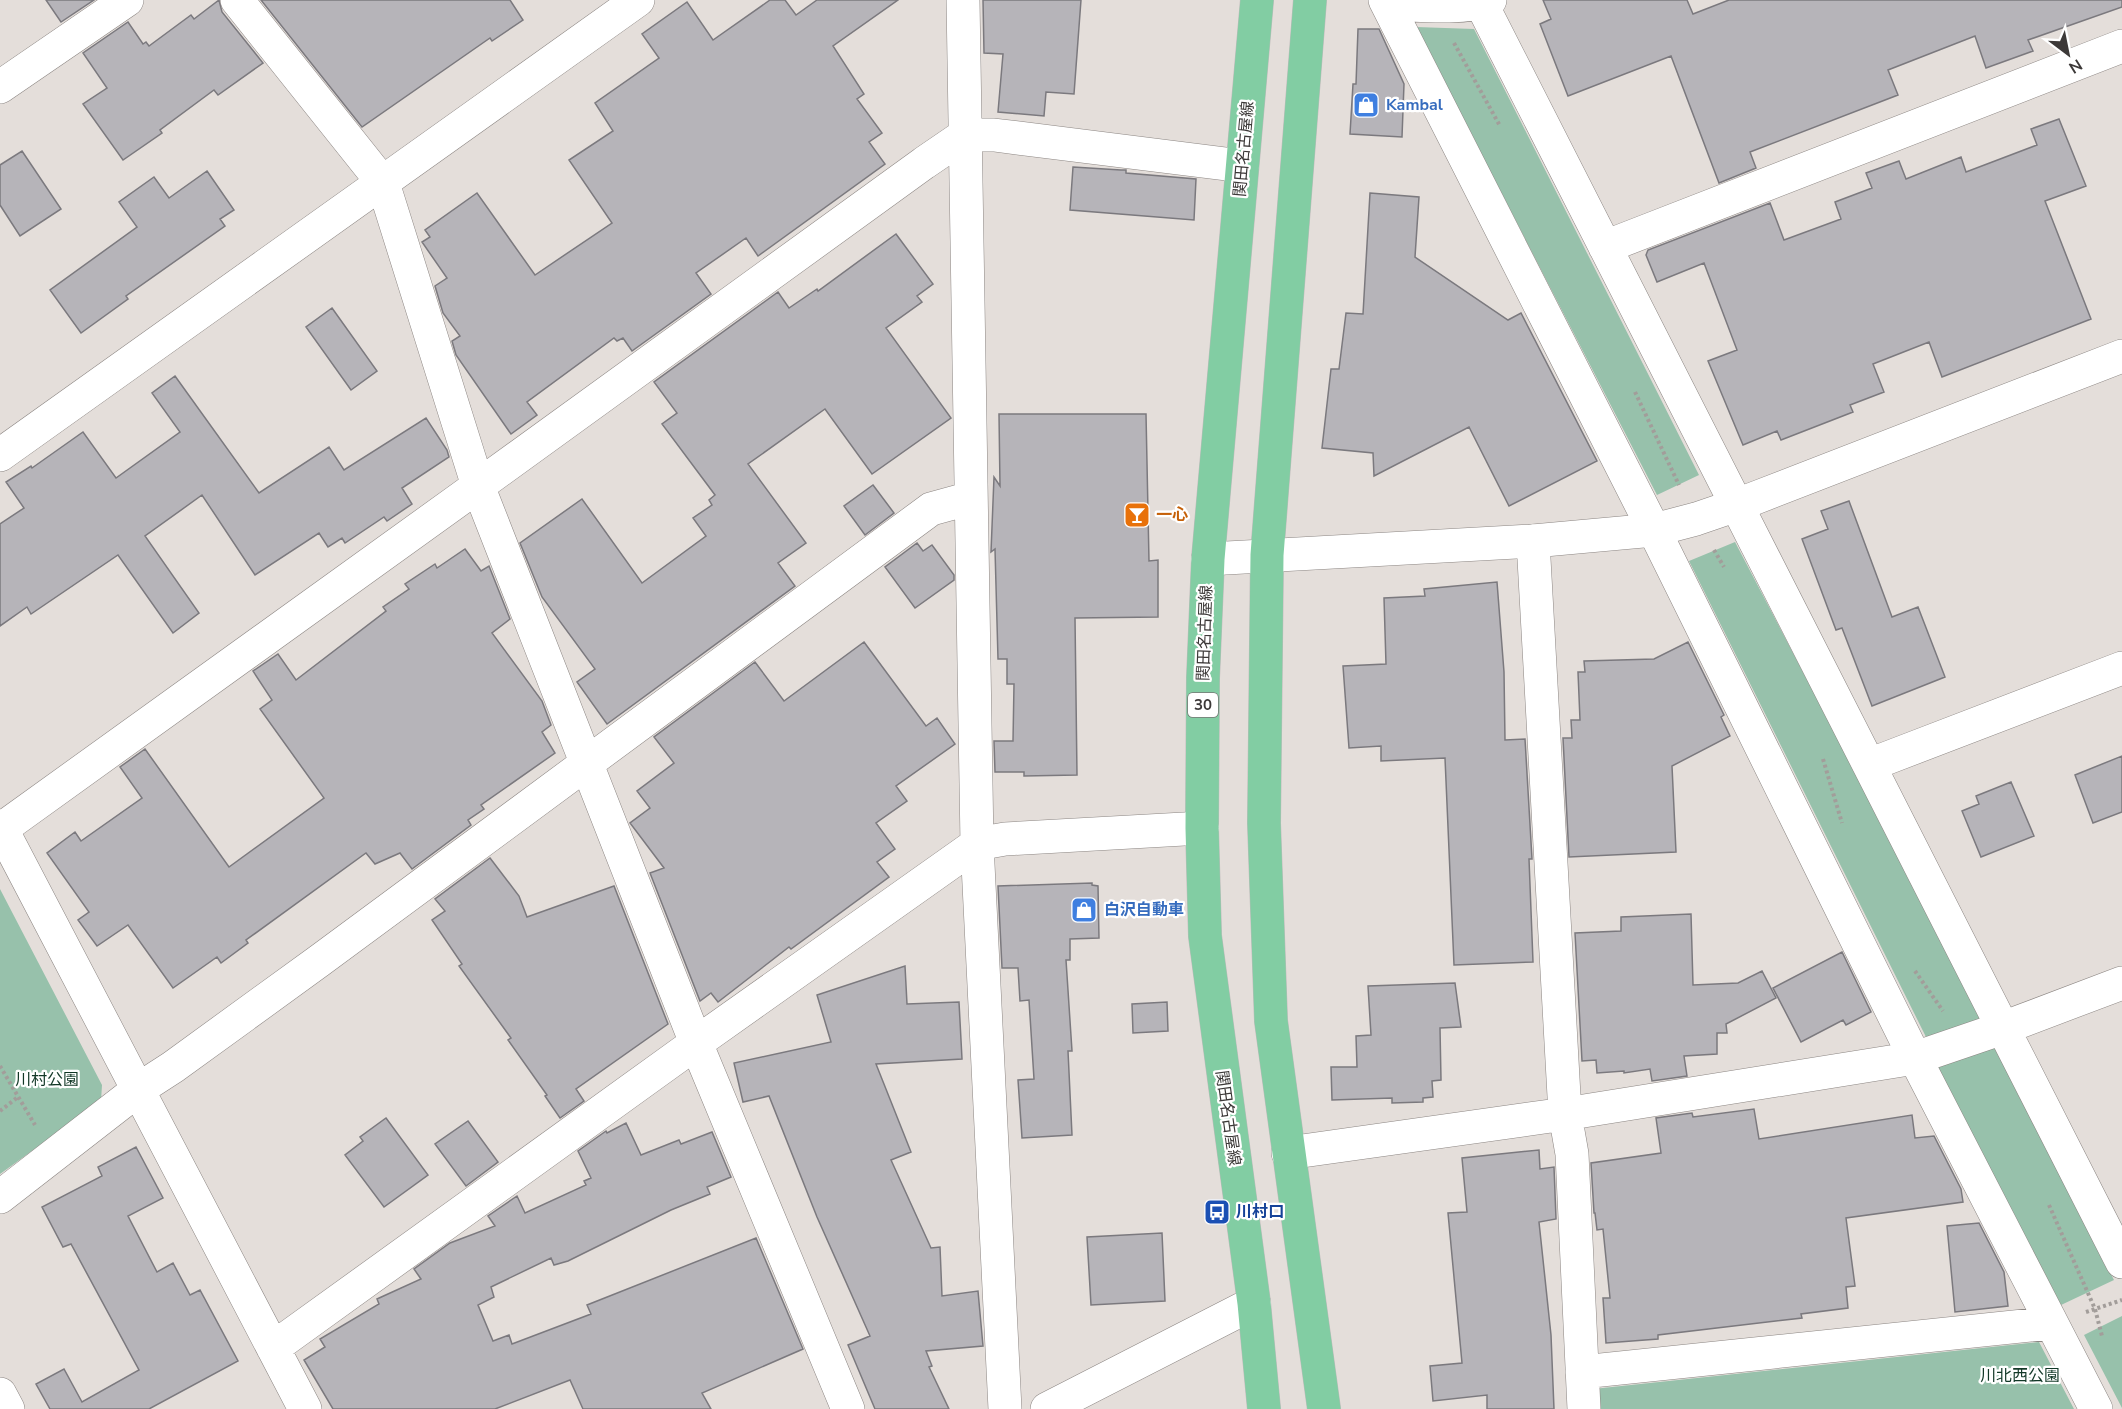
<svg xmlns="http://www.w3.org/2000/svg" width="2122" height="1409" font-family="'Nunito Sans','Noto Sans JP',sans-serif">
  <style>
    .green { fill: #97c1ab }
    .building { fill: #b6b4b9; stroke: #7b797e; stroke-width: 1.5 }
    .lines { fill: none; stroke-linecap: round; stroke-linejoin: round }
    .minor-casing { stroke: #8c8683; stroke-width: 34 }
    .tertiary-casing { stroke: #8c8683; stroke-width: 34 }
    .primary-casing { stroke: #bdbcbb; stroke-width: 34 }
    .path { stroke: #a29d9a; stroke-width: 4; stroke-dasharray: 3 3; stroke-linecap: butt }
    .minor { stroke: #fff; stroke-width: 33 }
    .tertiary { stroke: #fff; stroke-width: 33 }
    .primary { stroke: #82cda3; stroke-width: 33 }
    .labels { text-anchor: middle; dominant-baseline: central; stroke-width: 4.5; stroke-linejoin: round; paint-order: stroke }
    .shield { fill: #fff; stroke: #767474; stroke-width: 1.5 }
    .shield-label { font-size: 15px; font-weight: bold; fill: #3c3938 }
    .shop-label { font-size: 16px; font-weight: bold; fill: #366cbe; stroke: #fff; text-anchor: start }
    .street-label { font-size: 16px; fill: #3c3938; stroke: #fff }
    .food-label { font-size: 16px; font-weight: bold; fill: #c56008; stroke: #fff; text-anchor: start }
    .park-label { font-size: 16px; fill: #123827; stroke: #fff }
    .transit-label { font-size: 16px; font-weight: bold; fill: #164399; stroke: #fff; text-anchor: start }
  </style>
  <rect width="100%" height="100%" fill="#e4deda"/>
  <path class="green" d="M1416 27 1474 29 1699 475 1657 495Z
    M1735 542 1984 1018 1926 1037 1689 561Z
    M0 889 102 1085 101 1101 0 1174Z
    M1996 1045 2114 1280 2061 1305 1936 1068Z
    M2122 1316V1408L2084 1335Z
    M2039 1342 2074 1409H1594L1593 1389Z"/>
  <path class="building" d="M46 0H94L61 22Z
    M219 0 222 12 263 63 218 95 214 90 160 130 162 133 123 160 83 104 107 88 83 53 128 22 143 44 146 42 149 46 191 15 194 19Z
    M261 0H510L523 20 492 41 490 38 362 127Z
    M770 0H785L796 15 817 0H898L833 46 864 94 857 99 882 133 869 142 885 164 758 256 746 238 696 273 711 294 632 351 623 338 617 341 614 338 527 402 537 415 511 434 456 355 452 341 460 336 443 313 435 286 447 278 422 242 430 237 425 230 477 193 535 275 612 223 569 160 613 131 595 103 659 58 642 34 687 2 713 40Z
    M983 0H1081L1074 94 1046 92 1044 116 998 112 1003 54 984 53Z
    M1543 0H1687L1693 14 1729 0H2122V7L2028 40 2033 51 1986 68 1975 36 1888 70 1898 95 1750 152 1756 168 1719 183 1671 56 1568 96 1540 24 1551 19Z
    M1358 29H1379L1404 84 1402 137 1350 134 1353 84H1356Z
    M2059 119 2086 186 2045 201 2091 319 1942 377 1929 342 1873 364 1884 392 1850 405 1853 412 1781 440 1777 431 1743 445 1708 361 1737 350 1704 263 1657 282 1646 255 1648 250 1770 203 1784 240 1841 219 1835 202 1872 188 1866 173 1899 161 1906 179 1961 157 1966 172 2037 145 2031 129Z
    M22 151 61 209 20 236 0 205V165Z
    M1073 167 1121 170H1126V173L1196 179 1194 220 1070 210Z
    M207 171 234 210 220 219 225 226 126 296 128 299 81 333 50 290 137 227 119 202 154 177 169 198Z
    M1370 193 1419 197 1415 257 1508 320 1521 313 1597 461 1509 506 1469 427 1374 476 1373 453 1322 448 1331 369H1339L1346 313 1363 314Z
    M896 234 933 284 917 296 922 302 886 328 951 418 872 474 825 409 748 464 806 543 778 563 795 586 607 724 577 682 595 669 542 597 520 543 582 499 642 583 706 536 693 518 712 505 709 500 715 495 662 424 677 413 654 382 778 292 789 308 817 289 818 291Z
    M332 308 377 371 351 390 306 327Z
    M175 376 259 493 329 447 344 470 426 418 447 450 449 457 402 488 412 504 387 521 384 517 345 543 342 538 328 547 319 533 255 575 202 495 145 536 199 613 173 633 118 555 31 614 27 607 0 626V524L24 508 6 482 31 466 32 468 83 432 116 478 180 432 152 393Z
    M999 414H1146L1149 561 1158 560V617L1075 618 1077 775 1024 776V772H995L994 741H1013L1014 684H1007V659H998L995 549 991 552 994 477 1000 486Z
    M873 485 894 513 865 535 844 506Z
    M1849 501 1892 617 1918 607 1945 677 1872 706 1842 628 1836 630 1802 539 1828 529 1821 511Z
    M917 543 923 551 932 545 954 575V580L915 608 885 567Z
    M465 549 481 571 489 566 510 619 492 633 542 701 551 725 542 732 555 753 481 805 484 809 468 820 471 825 412 869 400 853 375 864 366 853 246 940 248 943 221 963 217 957 173 988 128 925 97 946 78 920 89 912 47 853 75 832 81 841 142 798 120 767 145 749 229 867 324 798 260 709 272 700 253 671 278 654 296 680 386 611 383 607 409 589 405 584 435 564 437 568Z
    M1497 582 1504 672 1505 740 1525 739 1532 859H1529L1533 962 1454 965 1445 758 1381 761V746L1349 748 1343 666 1386 664 1384 598 1425 596 1424 589Z
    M864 642 926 726 937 718 955 744 896 786 907 801 876 823 895 849 877 862 889 877 791 949 789 947 718 1002 711 993 700 1001 650 873 664 868 630 823 650 808 637 791 674 763 654 737 755 662 784 701Z
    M1688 642 1724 715 1721 717 1730 736 1672 766 1676 852 1569 857 1563 738H1572L1571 720H1580L1578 672H1585L1584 661 1654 659Z
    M2122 756V812L2093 823 2075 775Z
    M2011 782 2034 836 1981 857 1962 811 1979 804 1976 796Z
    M490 858 519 896 527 917 614 886 668 1024 576 1089 584 1101 560 1118 545 1096 547 1095 508 1040 511 1038 459 966 462 964 432 920 445 911 435 899Z
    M1092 883V885L1098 886 1099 938 1070 939V960H1066L1072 1051H1068L1072 1135 1022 1138 1018 1080 1034 1079 1029 1000 1020 1001 1018 968H1002L998 886Z
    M1691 914 1693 985 1738 983 1762 971 1776 998 1726 1024 1727 1033H1717V1054L1684 1056 1687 1076 1652 1081 1650 1069 1624 1073V1071L1597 1073 1596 1060 1582 1061 1575 933 1621 931V917Z
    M1842 952 1871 1012 1846 1025 1843 1020 1801 1042 1773 988Z
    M905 966 907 1004 959 1002 962 1059 876 1064 911 1152 891 1160 931 1248 940 1247 942 1296 978 1291 983 1346 926 1351 932 1366 929 1367 949 1409H875L848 1345 870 1336 817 1217 769 1096 743 1102 734 1063 831 1042 817 995Z
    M1455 983 1461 1027 1440 1028 1441 1080 1432 1081 1433 1097 1423 1098V1102L1392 1103V1098L1332 1100 1331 1067H1357L1356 1036 1371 1035 1368 986Z
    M1167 1002 1168 1031 1133 1033 1132 1004Z
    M1754 1109 1759 1139 1912 1115 1915 1138 1934 1136 1961 1189 1963 1202 1846 1218 1855 1286 1846 1287 1848 1308 1801 1314 1802 1318 1658 1335V1339L1606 1343 1603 1298H1610L1603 1229 1597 1230 1595 1213H1594L1591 1163 1661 1153 1656 1118 1692 1113 1693 1117Z
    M386 1118 428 1175 384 1207 345 1155 363 1141 360 1137Z
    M468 1121 498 1162 466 1186 435 1144Z
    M626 1123 641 1155 679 1140 681 1144 712 1132 731 1177 707 1187 710 1194 671 1210 568 1261 554 1265 551 1258 491 1287 494 1297 478 1305 493 1341 509 1335 512 1344 591 1314 587 1305 756 1238 803 1349 702 1393 711 1409H583L570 1380 495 1409H333L304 1360 325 1347 320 1339 379 1304 377 1299 421 1279 414 1269 450 1243 495 1226 488 1216 517 1196 525 1213 586 1185 584 1181 591 1178 578 1151 606 1131 607 1133Z
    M136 1147 163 1198 128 1216 157 1272 173 1263 190 1295 200 1290 238 1361 149 1409H50L36 1384 64 1369 82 1402 139 1370 71 1244 63 1247 42 1207 102 1176 98 1167Z
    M1539 1150 1540 1169 1554 1167 1556 1219 1539 1222 1551 1335 1554 1409H1487V1395L1433 1401 1430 1366 1462 1363 1448 1213 1467 1212 1462 1158Z
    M1979 1223 2004 1272 2008 1306 1955 1312 1947 1226Z
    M1162 1233 1165 1301 1091 1305 1087 1237Z"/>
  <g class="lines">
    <g class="minor-casing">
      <path id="minor" d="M237 0 383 183 478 486 696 1043 848 1409
        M963 0 977 844 1005 1409
        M1385 0 1654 530 1915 1058 2096 1409
        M1481 3 2122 1262
        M1387 4C1416 5 1463 10 1490 0
        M0 87 127 0
        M1605 247 2122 46
        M0 455 638 0
        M1533 541 1565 1114 1572 1154 1584 1409
        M1869 765 2122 668
        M0 826 305 1409
        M0 830 478 486 924 163 965 135H994L1242 166
        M1288 1153 1565 1114 1915 1058 2003 1028 2122 983
        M0 1197 139 1089 173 1067 319 961 931 509 971 498
        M273 1348 696 1043 977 844 1005 839 1202 828
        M1582 1372 2051 1323
        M0 1394 8 1409
        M1047 1409 1254 1303"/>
    </g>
    <g class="tertiary-casing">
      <path id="tertiary" d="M1208 559 1533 541 1654 530 1696 519 1737 505 2122 356"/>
    </g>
    <g class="primary-casing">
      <path id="primary" d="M1257 0 1208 559 1203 678 1202 828 1205 936 1254 1303 1264 1409
        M1310 0 1267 555 1264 823 1271 1021 1324 1409"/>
    </g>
    <path class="path" d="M1454 43 1500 126
      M1635 392 1679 485
      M1714 550 1724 567
      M1823 759 1842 823
      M1915 971 1943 1011
      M0 1066 35 1125
      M0 1111 18 1097
      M2049 1205 2095 1309 2102 1336
      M2086 1312 2122 1300"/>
    <use href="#minor" class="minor"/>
    <use href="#tertiary" class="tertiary"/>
    <use href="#primary" class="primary"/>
  </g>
  <defs>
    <g id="shop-square" transform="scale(1.35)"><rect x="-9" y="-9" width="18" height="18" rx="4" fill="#3f7fe0" stroke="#fff"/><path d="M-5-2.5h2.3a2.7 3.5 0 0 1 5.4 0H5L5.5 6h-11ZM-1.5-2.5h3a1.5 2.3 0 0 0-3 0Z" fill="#fff"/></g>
    <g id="bar-square" transform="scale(1.35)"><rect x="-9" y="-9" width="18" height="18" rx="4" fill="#e8710a" stroke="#fff"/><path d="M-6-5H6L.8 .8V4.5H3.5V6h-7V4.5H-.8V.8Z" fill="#fff"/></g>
    <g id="bus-square" transform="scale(1.35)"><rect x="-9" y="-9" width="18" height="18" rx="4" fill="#1a4fb4" stroke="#fff"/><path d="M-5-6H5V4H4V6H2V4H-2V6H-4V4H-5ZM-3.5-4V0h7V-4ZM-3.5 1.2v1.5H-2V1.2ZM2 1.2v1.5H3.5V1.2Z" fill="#fff"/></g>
  </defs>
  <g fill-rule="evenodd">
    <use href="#shop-square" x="1366" y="105"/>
    <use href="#bar-square" x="1137" y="515"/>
    <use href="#shop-square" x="1084" y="910"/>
    <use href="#bus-square" x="1217" y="1212"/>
  </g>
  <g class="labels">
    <rect class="shield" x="1188" y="693" width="30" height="24" rx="4.5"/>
    <g class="shield-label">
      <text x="1203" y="705">30</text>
    </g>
    <g class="shop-label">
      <text x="1386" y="105">Kambal</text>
      <text x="1104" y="910">白沢自動車</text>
    </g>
    <g class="street-label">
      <text transform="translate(1244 149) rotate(-85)">関田名古屋線</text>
      <text transform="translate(1205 633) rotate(-88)">関田名古屋線</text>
      <text transform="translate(1228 1118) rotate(82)">関田名古屋線</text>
    </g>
    <g class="food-label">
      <text x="1156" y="515">一心</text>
    </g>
    <g class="park-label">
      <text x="47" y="1080">川村公園</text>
      <text x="2020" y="1376">川北西公園</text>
    </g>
    <g class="transit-label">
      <text x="1236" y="1212">川村口</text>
    </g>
  </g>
  <g transform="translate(2068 54) rotate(148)" stroke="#ffffff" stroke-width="4.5" paint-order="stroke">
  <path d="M0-4.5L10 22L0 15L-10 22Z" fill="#3c3938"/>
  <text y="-9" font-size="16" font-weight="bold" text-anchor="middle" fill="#3c3938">N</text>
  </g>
</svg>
